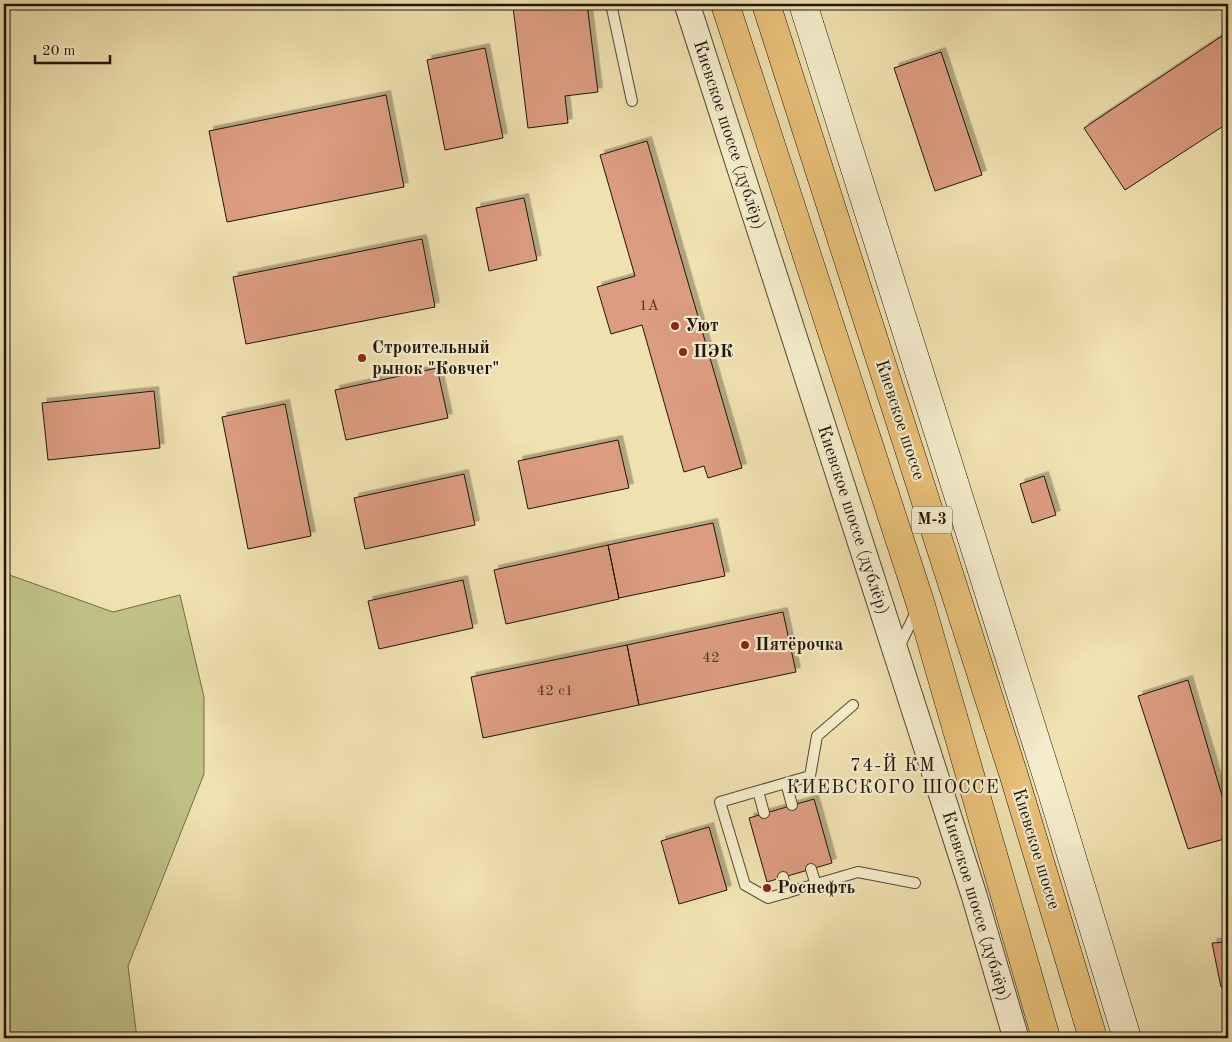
<svg xmlns="http://www.w3.org/2000/svg" width="1232" height="1042" font-family="'Old Standard TT',serif">
  <style>
    .green { fill: #c0c187; stroke: #6f6c48 }
    .building { fill: #dc9c82; stroke: #1e160a; filter: url(#shadow) }
    .lines { fill: none; stroke-linecap: round; stroke-linejoin: round }
    .service-casing { stroke: #524934; stroke-width: 12 }
    .tertiary-casing { stroke: #524934; stroke-width: 27 }
    .secondary-casing { stroke: #1e160a; stroke-width: 29 }
    .trunk-casing { stroke: #1e160a; stroke-width: 29 }
    .service { stroke: #f5eccc; stroke-width: 10 }
    .tertiary { stroke: #f5eccc; stroke-width: 25 }
    .secondary { stroke: #f5eccc; stroke-width: 28 }
    .trunk { stroke: #e8c078; stroke-width: 28 }
    .poi-dot { fill: #8f2418; stroke: #f5eccc; stroke-width: 2 }
    .labels { text-anchor: middle; dominant-baseline: central; stroke-width: 4.5; stroke-linejoin: round; paint-order: stroke }
    .number-label { font-size: 15px; fill: #4e3828 }
    .shield { fill: #f5eccc; stroke: #5e5644; stroke-width: 1 }
    .shield-label { font-size: 16px; font-weight: bold; fill: #1e160a }
    .street-label { font-size: 18px; fill: #1e160a; stroke: #f5eccc }
    .poi-label { font-size: 18px; font-weight: bold; fill: #1e160a; stroke: #f5eccc; text-anchor: start }
    .neighbourhood-label { font-size: 19px; letter-spacing: 1px; fill: #1e160a; stroke: #f5eccc }
  </style>
  <defs>
    <filter id="shadow"><feDropShadow dx="4.5" dy="-4.5" stdDeviation="0" flood-color="#0004"/></filter>
  </defs>
  <rect width="100%" height="100%" fill="#f0e1b0"/>
  <filter id="stains"><feTurbulence type="fractalNoise" baseFrequency=".004" numOctaves="4"/><feColorMatrix values="0 0 0 0 .2 0 0 0 0 .09 0 0 0 0 .02 0 0 0 .5 -.17"/></filter>
  <radialGradient id="worn" r=".72"><stop offset=".6" stop-color="#630" stop-opacity="0"/><stop offset="1" stop-color="#630" stop-opacity=".3"/></radialGradient>
  <path class="green" d="M4 573 113 612 180 595 204 697V774L128 966 137 1038H4Z"/>
  <path class="building" d="M539 4H587L598 92 565 96 568 123 528 128 513 7Z
    M1228 32V123L1125 190 1084 128Z
    M485 48 503 138 445 150 427 60Z
    M941 52 982 175 935 191 894 68Z
    M386 95 404 187 227 222 209 131Z
    M647 141 742 468 708 478 704 466 684 472 642 325 611 334 597 287 635 276 600 155Z
    M524 198 537 260 489 271 476 208Z
    M422 239 435 307 246 344 233 277Z
    M437 368 448 418 346 440 335 390Z
    M154 391 160 448 48 460 42 403Z
    M285 404 311 536 248 549 222 417Z
    M618 440 629 488 528 509 518 461Z
    M464 474 475 525 365 549 354 498Z
    M1044 476 1056 515 1032 523 1020 484Z
    M713 523 725 576 619 598 608 545Z
    M608 545 619 599 506 624 494 570Z
    M463 580 473 628 379 649 368 601Z
    M783 612 796 672 639 705 627 645Z
    M627 645 639 705 483 738 471 677Z
    M1188 680 1228 816V838L1188 849 1138 696Z
    M814 799 832 863 767 882 749 818Z
    M709 827 727 890 679 904 661 841Z
    M1228 942V987H1221L1212 943Z"/>
  <g class="lines">
    <g class="service-casing">
      <path id="service" d="M611 4 632 101
        M898 649 917 610
        M853 705 817 736 810 776 720 802 745 885 768 898 858 872 915 883
        M786 783 792 805
        M758 791 764 813
        M811 869 816 885
        M783 877 787 893"/>
    </g>
    <g class="tertiary-casing">
      <path id="tertiary" d="M687 4 974 895 1016 1038"/>
    </g>
    <g class="secondary-casing">
      <path id="secondary" d="M803 4 1052 792 1127 1038"/>
    </g>
    <g class="trunk-casing">
      <path id="trunk" d="M725 4 920 602 1046 1038
        M766 4 1014 776 1093 1038"/>
    </g>
    <use href="#service" class="service"/>
    <use href="#tertiary" class="tertiary"/>
    <use href="#secondary" class="secondary"/>
    <use href="#trunk" class="trunk"/>
  </g>
  <g class="poi-dot">
    <circle cx="675" cy="326" r="5"/>
    <circle cx="683" cy="352" r="5"/>
    <circle cx="362" cy="358" r="5"/>
    <circle cx="745" cy="645" r="5"/>
    <circle cx="767" cy="888" r="5"/>
  </g>
  <g class="labels">
    <g class="number-label">
      <text x="649" y="306">1А</text>
      <text x="711" y="658">42</text>
      <text x="555" y="691">42 с1</text>
    </g>
    <rect class="shield" x="912" y="506.5" width="40" height="27" rx="4"/>
    <g class="shield-label">
      <text x="932" y="520">М-3</text>
    </g>
    <g class="street-label">
      <text transform="translate(729 135) rotate(72)">Киевское шоссе (дублёр)</text>
      <text transform="translate(900 420) rotate(72)">Киевское шоссе</text>
      <text transform="translate(853 520) rotate(72)">Киевское шоссе (дублёр)</text>
      <text transform="translate(1036 849) rotate(73)">Киевское шоссе</text>
      <text transform="translate(976 906) rotate(73)">Киевское шоссе (дублёр)</text>
    </g>
    <g class="poi-label">
      <text x="685" y="326">Уют</text>
      <text x="372" y="348">Строительный<tspan x="372" dy="21">рынок "Ковчег"</tspan></text>
      <text x="693" y="352">ПЭК</text>
      <text x="755" y="645">Пятёрочка</text>
      <text x="777" y="888">Роснефть</text>
    </g>
    <g class="neighbourhood-label">
      <text x="893" y="766">74-Й КМ<tspan x="893" dy="22">КИЕВСКОГО ШОССЕ</tspan></text>
    </g>
  </g>
  <rect width="1232" height="1042" fill="none" stroke="#f0e1b0" stroke-width="20"/>
  <rect x="5" y="5" width="1222" height="1032" fill="none" stroke="#1e160a" stroke-width="2.5"/>
  <rect x="10" y="10" width="1212" height="1022" fill="none" stroke="#1e160a"/>
  <path d="M35 55v8h75v-8" fill="none" stroke="#1e160a" stroke-width="2.5"/>
  <text x="42" y="55" font-size="15" fill="#1e160a" stroke="#f5eccc" stroke-width="4" paint-order="stroke">20 m</text>
  <rect width="100%" height="100%" filter="url(#stains)"/>
  <rect width="100%" height="100%" fill="url(#worn)"/>
</svg>
